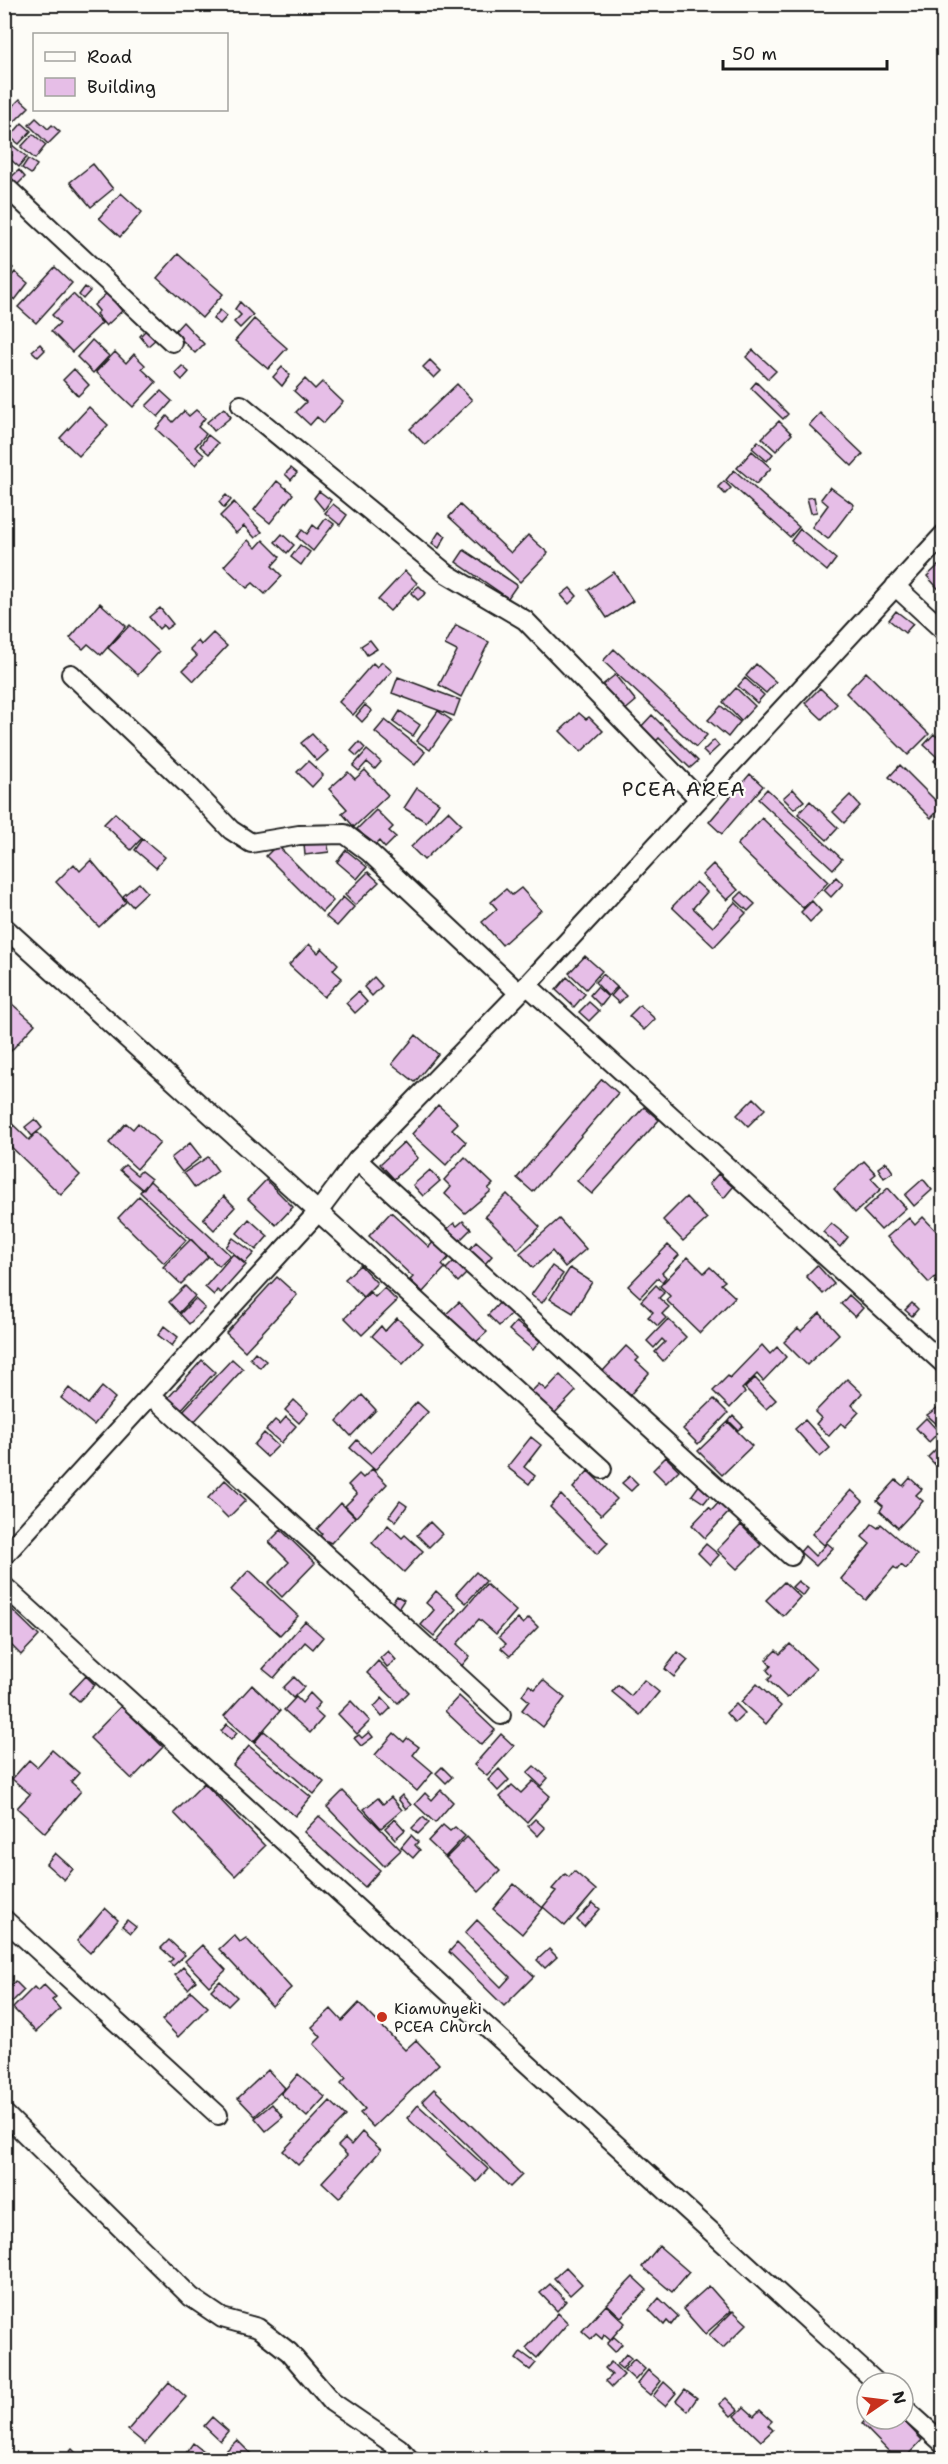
<svg xmlns="http://www.w3.org/2000/svg" width="948" height="2464" font-family="'Shantell Sans',sans-serif">
  <style>
    .building { fill: #e6bee7; stroke: #1c1c1c; stroke-width: 1.5 }
    .lines { fill: none; stroke-linecap: round; stroke-linejoin: round }
    .minor-casing { stroke: #1c1c1c; stroke-width: 22 }
    .minor { stroke: #fdfcf7; stroke-width: 18 }
    .poi-dot { fill: #c8321e; stroke: #fdfcf7; stroke-width: 2 }
    .labels { text-anchor: middle; dominant-baseline: central; stroke-width: 4.5; stroke-linejoin: round; paint-order: stroke }
    .poi-label { font-size: 16px; fill: #1c1c1c; stroke: #fdfcf7; text-anchor: start }
    .quarter-label { font-size: 20px; letter-spacing: 1.5px; fill: #1c1c1c; stroke: #fdfcf7 }
  </style>
  <rect width="100%" height="100%" fill="#fdfcf7"/>
  <filter id="ink" filterUnits="userSpaceOnUse"><feTurbulence type="fractalNoise" baseFrequency=".0167" numOctaves="2"/><feDisplacementMap in="SourceGraphic" scale="12" xChannelSelector="R" yChannelSelector="G"/><feConvolveMatrix kernelMatrix="1 2 1 2 8 2 1 2 1" color-interpolation-filters="sRGB"/></filter>
  <g filter="url(#ink)">
    <path class="building" d="M20 99 29 107 14 122 5 114Z
      M36 118 48 129 52 125 60 132 48 144 29 125Z
      M22 123 31 131 19 144 10 137Z
      M33 134 46 145 35 159 21 147Z
      M12 145 27 157 19 167 9 158 12 155 7 151Z
      M28 159 37 165 31 174 22 168Z
      M93 164 113 189 91 207 70 182Z
      M19 170 25 177 15 187 8 180Z
      M121 193 142 212 120 237 99 218Z
      M178 254 223 294 202 318 157 278Z
      M4 260 13 268 4 277Z
      M55 267 72 283 36 323 18 307Z
      M15 272 28 283 15 300 4 292V285Z
      M85 287 90 291 83 299 79 295Z
      M107 293 122 311 106 326 96 314 99 311 94 305Z
      M73 294 102 323 72 352 51 331 60 323 52 315Z
      M240 302 253 315 240 328 234 322 241 315 235 309Z
      M220 310 227 316 220 324 213 319Z
      M254 319 287 348 268 369 235 341Z
      M183 322 204 344 195 353 174 332Z
      M147 329 156 339 148 346 140 336Z
      M92 340 109 356 93 373 77 357Z
      M40 344 45 350 38 357 32 351Z
      M753 350 776 371 768 379 746 357Z
      M115 352 126 363 134 354 145 365 142 369 156 382 133 407 96 372Z
      M430 360 441 371 434 378 423 367Z
      M182 366 189 372 182 380 175 373Z
      M282 367 290 375 282 386 273 377Z
      M74 369 89 385 78 396 63 380Z
      M305 379 315 389 322 382 343 402 324 423 317 417 310 425 296 412 306 402 294 391Z
      M756 382 788 414 783 419 751 388Z
      M457 384 472 400 425 445 410 429Z
      M161 391 172 401 158 417 146 406Z
      M89 407 108 425 79 456 60 438Z
      M224 408 231 417 214 431 207 422Z
      M196 410 205 418 198 427 206 434 195 447 204 455 195 465 156 429 167 416 173 422 184 411 189 416Z
      M820 413 863 454 852 466 809 425Z
      M779 421 792 434 776 451 762 438Z
      M208 435 218 443 209 454 200 446Z
      M758 441 773 454 767 461 752 448Z
      M752 451 771 468 756 484 737 468Z
      M291 468 297 473 291 480 285 474Z
      M734 470 799 527 790 537 726 480Z
      M277 481 293 494 270 523 254 510Z
      M724 481 731 488 725 494 718 487Z
      M830 487 854 505 828 539 812 527 828 505 821 499Z
      M319 491 331 500 324 510 314 498Z
      M226 495 231 500 224 508 219 502Z
      M814 497 817 512 811 513 807 498Z
      M234 502 262 532 255 538 244 526 236 533 220 516Z
      M333 504 347 515 340 525 325 513Z
      M460 505 511 553 528 535 548 553 520 582 449 517Z
      M326 518 334 524 313 551 297 537 302 530 307 534 313 525 318 529Z
      M800 529 836 559 827 571 791 541Z
      M439 532 446 536 439 548 432 543Z
      M282 534 294 545 287 553 275 542Z
      M248 540 256 548 263 540 280 557 272 566 282 576 265 594 253 583 247 588 224 566Z
      M300 545 310 552 301 565 291 557Z
      M464 550 517 585 508 598 456 562Z
      M940 564 944 568V595L927 576Z
      M405 571 417 583 390 611 378 600Z
      M614 572 633 601 607 618 588 590Z
      M419 586 426 593 418 600 411 593Z
      M570 588 577 596 569 604 561 595Z
      M100 603 126 626 101 655 88 644 83 649 70 638Z
      M160 608 173 624 166 629 163 625 159 629 149 617Z
      M896 611 913 624 905 633 889 620Z
      M130 625 159 652 138 675 108 648Z
      M456 625 489 642 461 697 439 685 457 651 445 645Z
      M213 633 227 646 194 681 183 670 197 656 190 649 198 641 201 645Z
      M370 640 377 649 367 655 361 646Z
      M614 649 707 735 696 747 603 661Z
      M382 662 392 671 353 715 339 702 373 663 377 667Z
      M756 664 776 682 766 693 746 676Z
      M866 672 929 734 908 755 846 693Z
      M615 675 636 701 623 712 601 686Z
      M398 677 460 700 454 716 392 693Z
      M745 678 764 695 757 703 738 686Z
      M736 688 755 706 741 721 723 702Z
      M820 688 837 704 822 719 805 703Z
      M365 705 372 711 362 722 356 716Z
      M721 706 740 722 728 737 708 720Z
      M400 711 420 725 413 736 393 722Z
      M438 711 451 720 430 750 417 741Z
      M579 713 586 719 589 717 603 731 581 752 560 731Z
      M652 715 698 761 690 768 659 738 653 744 639 729Z
      M385 720 425 752 415 765 375 732Z
      M312 734 328 751 317 761 301 743Z
      M934 734 944 743V770L934 761 937 757 924 745Z
      M714 740 719 746 708 756 703 751Z
      M359 742 365 748 357 756 351 751Z
      M367 750 381 762 375 769 367 762 359 771 353 766Z
      M308 761 323 775 312 787 297 772Z
      M900 765 942 807 931 818 889 777Z
      M365 770 388 795 354 827 342 813 347 809 329 789 348 772 355 779Z
      M750 774 763 786 722 834 709 822Z
      M417 788 439 803 426 822 404 808Z
      M767 789 842 859 833 869 758 799Z
      M793 789 804 801 794 809 783 798Z
      M850 795 860 806 844 823 833 812Z
      M810 801 838 828 827 840 798 814Z
      M376 810 393 827 389 831 396 837 385 848 379 841 374 846 357 829Z
      M448 811 461 824 424 860 411 847Z
      M115 813 142 838 131 850 104 824Z
      M762 818 828 882 803 908 737 845Z
      M143 839 165 857 156 868 135 850Z
      M327 840 329 852 305 855 304 844Z
      M277 845 333 901 322 912 266 856Z
      M346 850 367 867 357 879 337 862Z
      M91 860 126 902 99 927 56 882 74 864 80 871Z
      M713 864 738 890 727 900 702 875Z
      M368 872 379 882 355 905 345 895Z
      M836 877 843 884 831 897 824 890Z
      M696 882 707 892 693 908 713 927 735 902 746 913 714 947 672 907Z
      M139 883 147 892 132 906 123 896Z
      M521 888 541 910 502 945 482 922 497 909 491 902 506 889 512 895Z
      M742 892 755 904 748 911 735 899Z
      M343 897 354 907 337 926 326 917Z
      M812 901 821 911 810 922 801 912Z
      M309 944 318 953 322 948 338 964 333 970 342 978 324 997 289 965Z
      M585 956 602 971 586 989 569 973Z
      M603 974 617 987 608 996 595 982Z
      M374 977 382 986 372 996 364 987Z
      M567 977 585 994 574 1007 556 990Z
      M597 987 608 997 601 1006 590 995Z
      M618 988 626 996 619 1003 611 996Z
      M358 992 367 1002 355 1013 346 1003Z
      M4 997 35 1024 10 1052 4 1047Z
      M589 1002 599 1011 589 1021 579 1012Z
      M640 1005 655 1019 644 1030 629 1016Z
      M416 1035 438 1054 415 1082 392 1064Z
      M602 1079 618 1093 533 1192 517 1178Z
      M754 1098 765 1109 748 1126 737 1115Z
      M438 1105 458 1123 452 1129 466 1142 446 1165 412 1134Z
      M644 1107 659 1120 592 1194 577 1181Z
      M4 1116 29 1140 37 1132 80 1175 61 1195 4 1140Z
      M35 1119 42 1128 32 1136 25 1127Z
      M126 1123 133 1129 138 1123 160 1143 137 1169 109 1143Z
      M404 1142 418 1158 394 1179 380 1164Z
      M190 1143 201 1157 182 1172 171 1158Z
      M208 1157 218 1171 195 1188 184 1173Z
      M465 1157 493 1184 488 1189 491 1191 465 1213 445 1194 451 1187 444 1180Z
      M864 1161 876 1174 871 1178 881 1189 855 1213 834 1189Z
      M886 1162 893 1172 884 1178 878 1168Z
      M125 1165 137 1175 141 1171 151 1179 143 1190 120 1170Z
      M430 1170 440 1181 423 1196 413 1185Z
      M718 1174 733 1187 724 1198 709 1184Z
      M923 1179 932 1190 914 1206 905 1195Z
      M266 1180 293 1207 276 1225 248 1199Z
      M150 1181 230 1255 219 1266 140 1192Z
      M888 1188 906 1208 881 1230 863 1211Z
      M507 1194 540 1227 518 1249 485 1216Z
      M139 1196 186 1240 164 1263 118 1218Z
      M224 1196 235 1207 214 1230 203 1219Z
      M686 1197 707 1219 683 1241 663 1220Z
      M391 1212 429 1247 434 1241 450 1256 442 1265 445 1268 423 1292 410 1280 413 1277 369 1236Z
      M923 1217 944 1239V1269L929 1283 887 1237 909 1218 915 1225Z
      M249 1219 268 1236 256 1250 237 1233Z
      M559 1219 586 1249 565 1267 552 1251 533 1268 520 1253Z
      M463 1221 471 1229 458 1242 446 1230 454 1223 457 1226Z
      M831 1223 848 1237 840 1247 823 1232Z
      M233 1238 254 1253 245 1263 226 1247Z
      M191 1239 208 1257 181 1284 163 1267Z
      M476 1242 492 1256 484 1265 468 1251Z
      M668 1245 679 1255 662 1273 666 1277 662 1282 658 1278 640 1297 628 1286Z
      M233 1254 246 1265 221 1293 217 1290 214 1295 205 1287Z
      M688 1257 704 1273 710 1267 725 1281 721 1284 735 1297 700 1333 666 1300 670 1296 660 1286Z
      M454 1261 466 1274 458 1282 446 1269Z
      M360 1265 377 1283 363 1297 345 1279Z
      M817 1265 834 1284 823 1294 806 1276Z
      M552 1266 563 1274 542 1303 531 1295Z
      M570 1268 592 1282 573 1313 550 1299Z
      M277 1277 297 1295 245 1351 226 1333Z
      M656 1285 664 1293 659 1298 669 1307 662 1314 666 1318 658 1326 648 1317 653 1312 641 1301Z
      M185 1286 195 1296 179 1313 169 1302Z
      M384 1288 397 1301 362 1335 345 1318 370 1292 375 1297Z
      M849 1295 863 1308 855 1317 841 1304Z
      M195 1299 205 1308 189 1324 180 1314Z
      M501 1301 512 1313 499 1326 488 1315Z
      M459 1302 487 1332 473 1345 445 1315Z
      M912 1303 918 1309 912 1316 905 1310Z
      M820 1313 839 1334 807 1365 784 1342 798 1328 801 1331Z
      M397 1318 423 1343 403 1364 372 1336 381 1326 385 1331Z
      M668 1319 686 1337 663 1361 655 1352 665 1342 662 1339 654 1348 647 1341Z
      M516 1322 540 1341 533 1350 509 1330Z
      M164 1326 178 1337 172 1346 158 1335Z
      M762 1345 770 1354 777 1347 786 1357 763 1381 757 1374 742 1389 745 1392 730 1408 713 1391 728 1376 730 1378Z
      M626 1346 639 1358 636 1361 649 1373 630 1395 603 1371Z
      M255 1352 266 1361 260 1368 250 1358Z
      M232 1359 243 1369 192 1424 181 1413Z
      M202 1360 215 1372 181 1410 168 1398Z
      M560 1375 576 1391 553 1415 530 1393 539 1384 546 1390Z
      M755 1378 776 1400 766 1409 745 1388Z
      M847 1379 862 1393 852 1405 859 1412 845 1427 841 1423 829 1436 816 1424 821 1418 815 1412Z
      M102 1387 115 1398 94 1425 61 1398 69 1388 88 1404Z
      M362 1395 376 1410 351 1436 337 1421Z
      M714 1399 728 1413 698 1444 683 1429Z
      M294 1400 308 1413 299 1423 285 1410Z
      M417 1402 428 1412 375 1470 350 1448 357 1440 371 1453Z
      M944 1403V1423L940 1427 927 1415Z
      M733 1416 743 1426 738 1430 729 1421Z
      M286 1417 296 1426 281 1443 266 1430 275 1420 280 1424Z
      M926 1418 939 1432 929 1442 916 1428Z
      M805 1420 830 1448 820 1457 795 1429Z
      M728 1422 752 1446 722 1475 698 1451Z
      M264 1433 278 1446 267 1457 254 1445Z
      M531 1437 541 1445 524 1467 535 1476 529 1484 507 1467Z
      M938 1447 944 1453 942 1472 928 1457Z
      M666 1457 679 1470 666 1483 653 1470Z
      M372 1469 387 1484 356 1517 345 1506 357 1494 348 1485 359 1474 363 1478Z
      M588 1471 617 1499 601 1515 573 1488Z
      M630 1476 638 1484 631 1491 622 1483Z
      M910 1478 922 1489 916 1495 923 1501 898 1528 880 1511 883 1506 877 1501 896 1480 903 1486Z
      M225 1480 246 1500 228 1518 208 1498Z
      M700 1484 712 1493 704 1503 692 1495Z
      M851 1490 863 1501 824 1545 812 1534Z
      M561 1495 608 1543 597 1554 550 1507Z
      M400 1501 407 1506 396 1521 389 1516Z
      M720 1501 730 1511 705 1538 692 1525 709 1507 712 1510Z
      M341 1503 355 1517 331 1543 327 1541 322 1546 316 1540 322 1534 317 1529Z
      M430 1522 442 1534 429 1547 417 1535Z
      M872 1524 878 1528 881 1524 917 1555 906 1569 901 1565 897 1570 894 1567 866 1600 841 1579 870 1544 862 1537Z
      M388 1525 402 1538 405 1535 423 1551 404 1572 372 1543Z
      M741 1525 761 1545 737 1569 717 1550Z
      M281 1530 315 1563 282 1597 268 1583 289 1562 269 1542Z
      M827 1543 833 1548 816 1566 800 1552 805 1546 815 1556Z
      M706 1544 719 1555 710 1565 698 1553Z
      M249 1570 298 1616 280 1635 231 1590Z
      M476 1572 486 1581 466 1603 456 1594Z
      M798 1581 808 1589 803 1596 792 1587Z
      M784 1582 800 1597 783 1616 766 1600Z
      M486 1584 516 1611 496 1634 479 1619 457 1644 470 1656 459 1669 432 1646Z
      M436 1591 456 1609 434 1636 421 1625 434 1610 426 1603Z
      M397 1596 404 1600 398 1609 391 1604Z
      M4 1602 39 1636 21 1655 4 1638Z
      M529 1618 538 1627 510 1656 501 1648 506 1644 499 1637 518 1619 523 1624Z
      M305 1621 323 1637 313 1649 305 1642 274 1678 263 1669Z
      M790 1644 816 1669 787 1698 768 1680 772 1676 767 1670 771 1666 766 1660 776 1650 780 1654Z
      M388 1651 396 1660 387 1667 380 1658Z
      M678 1652 688 1660 674 1677 665 1669Z
      M378 1661 409 1692 398 1703 367 1673Z
      M86 1676 95 1685 79 1701 70 1693Z
      M294 1677 304 1687 293 1698 283 1688Z
      M543 1680 565 1698 543 1727 522 1710 529 1701 522 1695 529 1685 535 1689Z
      M644 1680 659 1692 640 1715 612 1692 618 1685 631 1696Z
      M757 1684 781 1706 766 1724 741 1702Z
      M252 1685 280 1711 253 1742 224 1716Z
      M310 1693 320 1703 314 1710 323 1718 310 1733 284 1710 296 1697 302 1703Z
      M459 1696 495 1730 481 1745 445 1711Z
      M382 1698 391 1708 382 1717 374 1707Z
      M351 1701 370 1721 357 1734 338 1714Z
      M736 1704 745 1713 735 1723 726 1713Z
      M121 1706 163 1747 132 1779 90 1738Z
      M227 1724 237 1733 231 1740 221 1731Z
      M264 1731 324 1782 314 1794 254 1743Z
      M369 1732 373 1737 361 1746 354 1738 359 1735 362 1738Z
      M394 1733 404 1742 407 1738 419 1747 413 1755 433 1772 417 1791 375 1755Z
      M501 1734 514 1746 487 1776 474 1765Z
      M249 1746 311 1797 295 1816 233 1765Z
      M52 1750 79 1773 71 1782 81 1791 45 1833 17 1808 30 1794 12 1779 29 1760 37 1767Z
      M534 1766 548 1778 541 1786 527 1773Z
      M442 1767 452 1777 446 1783 436 1773Z
      M499 1769 509 1780 498 1791 488 1780Z
      M533 1781 550 1796 527 1822 500 1797 512 1785 521 1793Z
      M204 1783 265 1846 235 1876 174 1813Z
      M441 1790 453 1802 435 1823 415 1804 425 1793 432 1800Z
      M343 1791 401 1850 384 1866 327 1807Z
      M402 1795 411 1805 406 1809 398 1799Z
      M391 1797 402 1810 381 1828 364 1809 378 1798 383 1804Z
      M319 1816 380 1870 365 1887 304 1832Z
      M423 1817 429 1823 418 1834 412 1828Z
      M395 1819 405 1830 395 1839 385 1828Z
      M535 1819 545 1828 538 1836 528 1826Z
      M443 1825 450 1831 455 1827 465 1836 445 1857 428 1841Z
      M411 1835 418 1842 415 1845 420 1850 413 1858 401 1847Z
      M467 1837 500 1871 479 1892 446 1858Z
      M55 1853 73 1869 64 1880 46 1864Z
      M574 1871 596 1890 565 1926 543 1907 556 1891 552 1889 565 1874 569 1877Z
      M514 1884 543 1908 522 1934 493 1909Z
      M593 1903 600 1909 584 1927 577 1920Z
      M105 1908 118 1920 90 1953 77 1941Z
      M127 1920 136 1927 131 1933 122 1926Z
      M477 1920 534 1976 504 2006 449 1952 457 1943 501 1987 510 1977 465 1933Z
      M234 1935 240 1942 246 1938 291 1988 272 2006 219 1949Z
      M169 1940 185 1955 173 1966 169 1962 173 1959 161 1948Z
      M202 1945 226 1970 209 1986 185 1961Z
      M549 1949 557 1957 545 1968 537 1960Z
      M183 1967 196 1981 188 1989 175 1975Z
      M15 1981 24 1990 12 2002 4 1993Z
      M220 1981 237 1997 228 2006 211 1990Z
      M44 1985 56 1997 52 2000 60 2009 36 2032 13 2008 34 1987 38 1991Z
      M191 1991 208 2007 178 2037 162 2020Z
      M359 2003 405 2050 416 2040 439 2064 373 2127 360 2113 365 2109 341 2083 346 2078 314 2044 321 2037 312 2027 331 2009 342 2021Z
      M268 2070 285 2088 255 2116 238 2098Z
      M298 2074 325 2097 307 2117 281 2094Z
      M434 2089 522 2175 510 2187 422 2101Z
      M330 2101 346 2116 298 2165 283 2151Z
      M272 2104 283 2117 266 2131 255 2118Z
      M418 2105 488 2169 477 2182 407 2118Z
      M362 2132 381 2150 339 2198 322 2182 347 2155 338 2146 345 2139 351 2145Z
      M659 2246 689 2272 672 2292 642 2267Z
      M566 2267 582 2284 570 2295 554 2278Z
      M633 2277 647 2290 621 2317 607 2304Z
      M550 2284 566 2301 557 2311 540 2293Z
      M709 2286 731 2311 705 2334 683 2309Z
      M659 2298 678 2316 671 2325 667 2321 664 2325 649 2310Z
      M606 2305 625 2323 610 2340 604 2335 602 2339 596 2334 591 2339 582 2331Z
      M733 2311 747 2324 723 2348 709 2335Z
      M558 2313 568 2323 537 2358 526 2348Z
      M614 2337 622 2344 615 2352 607 2344Z
      M521 2352 536 2363 530 2370 516 2359Z
      M626 2354 631 2358 622 2369 617 2365Z
      M634 2359 645 2369 635 2380 624 2370Z
      M611 2362 624 2375 612 2387 606 2381 612 2375 605 2368Z
      M648 2370 661 2381 650 2395 637 2384Z
      M169 2382 186 2397 145 2444 128 2430Z
      M664 2382 676 2393 665 2406 653 2396Z
      M685 2389 697 2398 688 2411 676 2401Z
      M726 2398 738 2410 731 2416 719 2404Z
      M744 2407 754 2416 760 2410 772 2421 768 2425 773 2430 761 2441 735 2416Z
      M212 2417 228 2431 220 2441 204 2426Z
      M867 2418 902 2419 922 2440 903 2460H897L862 2424Z
      M237 2440 257 2460H234L226 2451Z
      M193 2443 214 2460H181Z
      M72 2449 83 2460H62Z"/>
    <g class="lines">
      <g class="minor-casing">
        <path id="minor" d="M4 185 172 342
          M241 405 447 574 525 620 699 799
          M895 586 944 631
          M71 674 189 786 231 830 251 843 299 835 345 834 369 852 519 993
          M4 927 602 1469
          M527 985 944 1364
          M357 1160 791 1556
          M151 1395 501 1715
          M4 1556 318 1212 357 1160 527 985 944 534
          M4 1586 877 2383
          M4 1919 218 2115
          M4 2113 191 2297 222 2318 258 2328 289 2352 332 2402 399 2448 410 2460
          M903 2407 944 2444"/>
      </g>
      <use href="#minor" class="minor"/>
    </g>
  </g>
  <circle class="poi-dot" cx="382" cy="2017" r="6"/>
  <g class="labels">
    <g class="poi-label">
      <text x="394" y="2008">Kiamunyeki<tspan x="394" dy="18">PCEA Church</tspan></text>
    </g>
    <g class="quarter-label">
      <text x="684" y="789">PCEA AREA</text>
    </g>
  </g>
  <rect width="948" height="2464" fill="none" stroke="#fdfcf7" stroke-width="24"/>
  <rect x="12" y="12" width="924" height="2440" fill="none" stroke="#1c1c1c" stroke-width="2" filter="url(#ink)"/>
  <rect x="33" y="33" width="195" height="78" fill="#fdfcf7" stroke="#a3a29f" stroke-width="1.5"/>
  <rect x="45" y="52" width="30" height="9" fill="#fdfcf7" stroke="#a3a29f" stroke-width="1.5"/>
  <text x="87" y="63" font-size="18" fill="#1c1c1c">Road</text>
  <rect x="45" y="78" width="30" height="18" fill="#e6bee7" stroke="#a3a29f" stroke-width="1.5"/>
  <text x="87" y="93" font-size="18" fill="#1c1c1c">Building</text>
  <g transform="translate(885 2401) rotate(76)"><circle r="28" fill="#fdfcf7" stroke="#a3a29f" stroke-width="1.5"/>
  <path d="M0-4.5L10 22L0 15L-10 22Z" fill="#c8321e"/>
  <text y="-9" font-size="16" font-weight="bold" text-anchor="middle" fill="#1c1c1c">N</text>
  </g>
  <path d="M723 60v9h164v-9" fill="none" stroke="#1c1c1c" stroke-width="3"/>
  <text x="732" y="60" font-size="18" fill="#1c1c1c" stroke="#fdfcf7" stroke-width="4.5" paint-order="stroke">50 m</text>
</svg>
